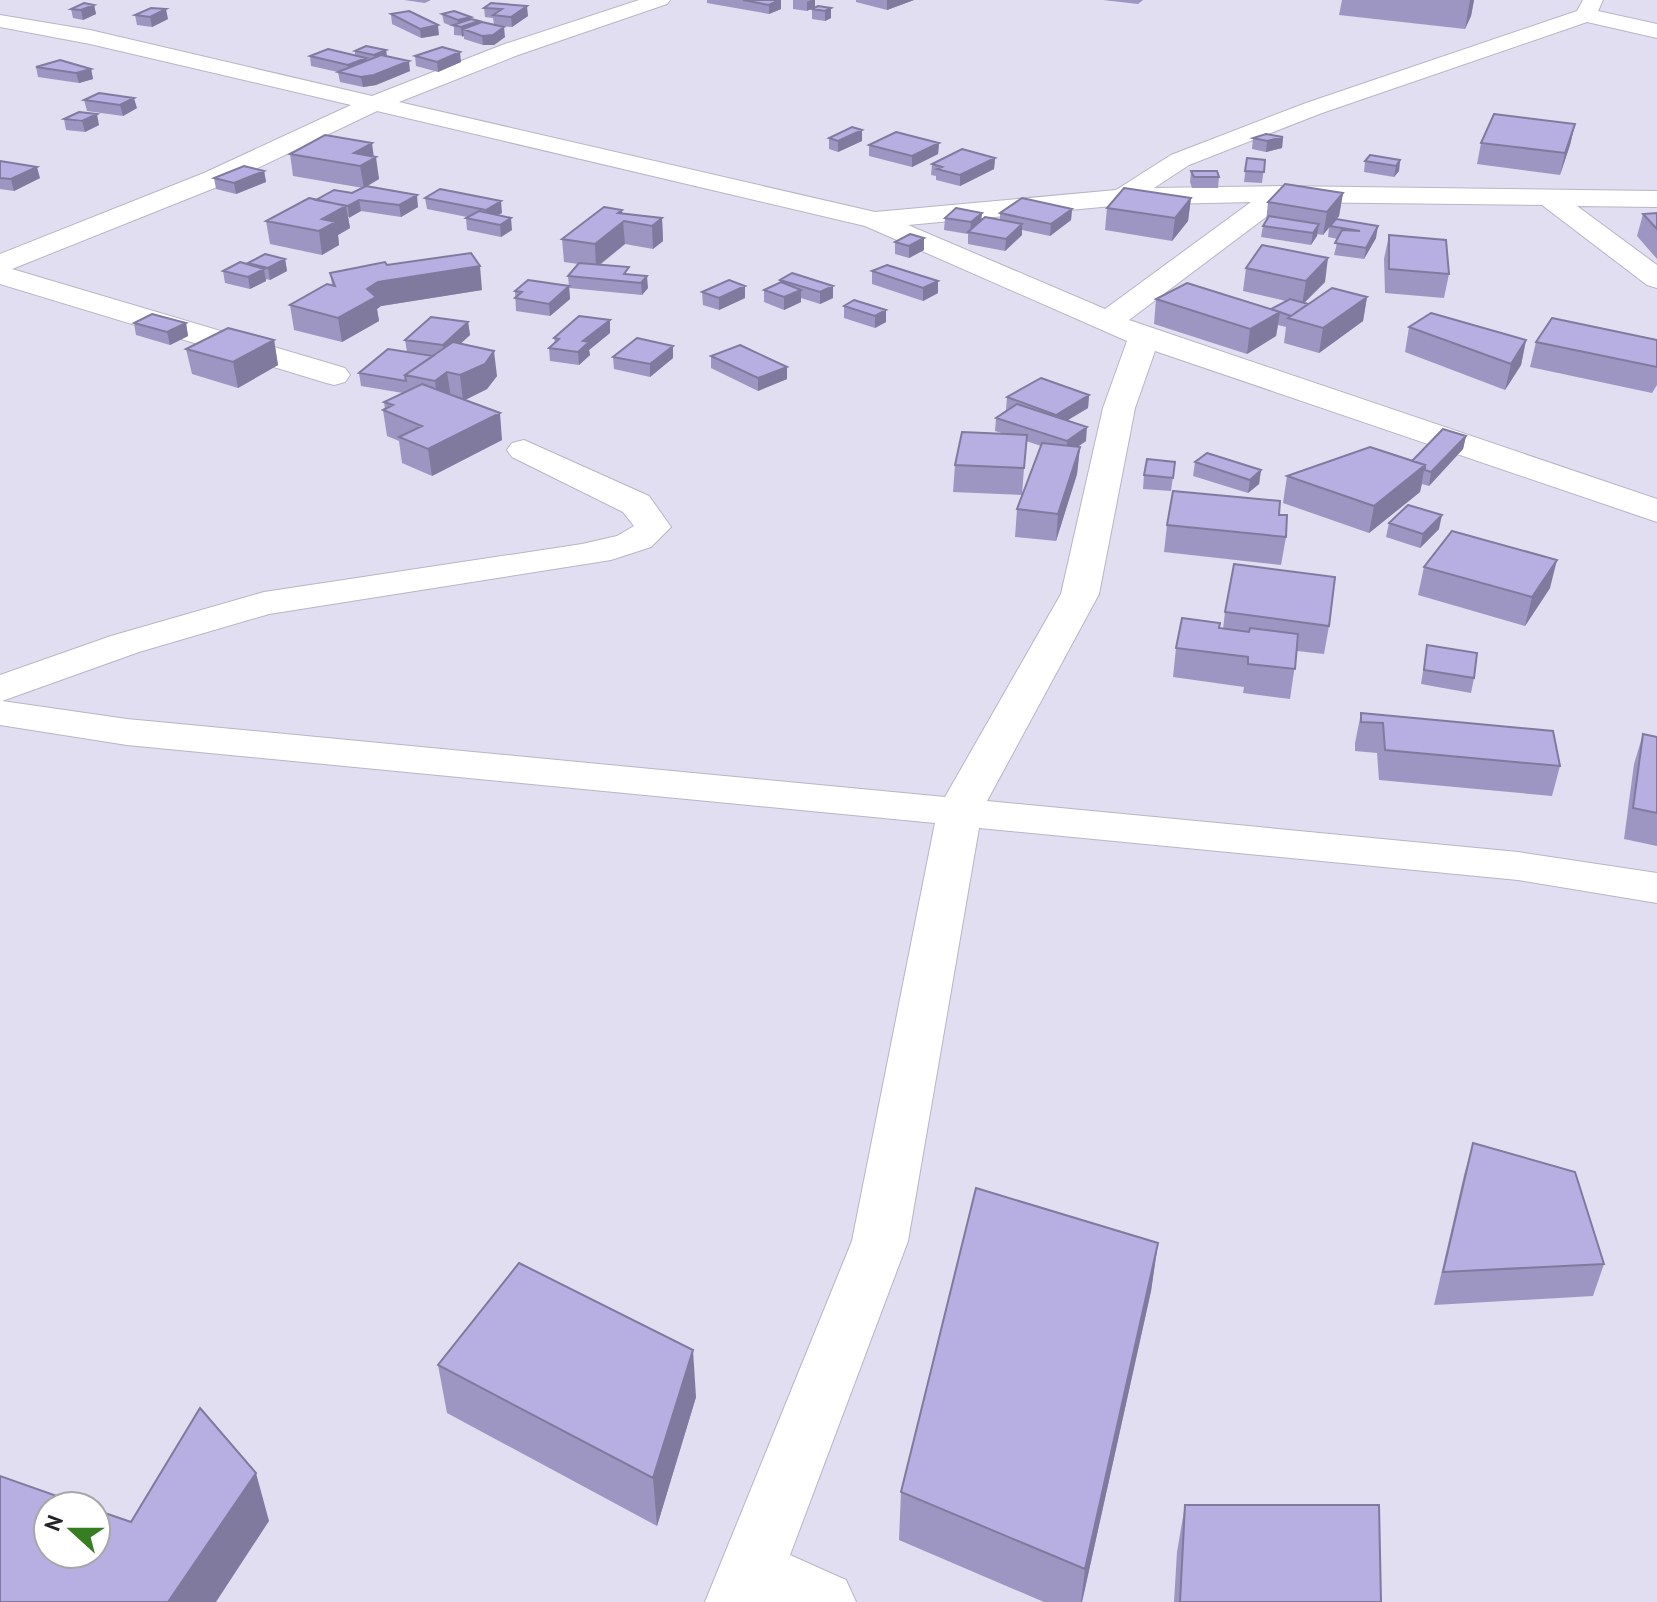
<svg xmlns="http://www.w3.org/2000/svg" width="1657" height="1602" font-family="'PT Sans',sans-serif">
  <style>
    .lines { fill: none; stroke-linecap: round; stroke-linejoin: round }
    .minor-casing { stroke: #b7b5c6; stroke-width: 2 }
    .minor { fill: #fff; fill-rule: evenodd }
    .wall { fill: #9d96c2 }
    .shaded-wall { fill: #807a9e }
    .building { fill: #b7afe1; stroke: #807a9e; stroke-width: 2 }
  </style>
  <rect width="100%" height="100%" fill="#e0def0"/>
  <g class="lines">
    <g class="minor-casing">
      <path id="minor" d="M639 0H670L667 4 518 55 399 102 875 212 1116 190 1171 155 1306 103 1577 11 1583 0H1603L1598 11 1657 24V38L1587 22 1322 113 1189 165 1154 188 1280 186 1657 191V207L1577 206 1657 265V288L1647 285 1542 205 1286 202 1129 320 1657 499V522L1155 351 1135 408 1099 594 987 801 1518 852 1657 873V903L1518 880 979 828 908 1241 790 1555 846 1580 856 1602H705L852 1241 935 823 127 745 0 725V675L111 636 264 592 582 544 617 536 634 526 623 512 512 457 507 450 512 443 524 440 649 496 671 527 651 547 611 560 269 614 139 652 2 701 127 719 945 797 1061 594 1103 408 1127 341 865 226 377 111 222 185 12 269 345 368 350 375 345 382 334 385 323 382 0 284V254L204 173 351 105 90 44 0 27V15L90 30 372 96 502 45ZM1251 202 1105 309 908 225 1123 205Z"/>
    </g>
    <use href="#minor" class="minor"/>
  </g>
  <path class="wall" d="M404 0H431L425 3Z
    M707 0H781V9L769 14 707 3Z
    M793 0H815L807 11 793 9Z
    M856 0H914L887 10 856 2Z
    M1103 0H1143L1138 4Z
    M1342 0H1474L1471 16 1465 29 1339 15Z
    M491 3 528 16 512 27 498 26 505 37 494 45H483L464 39V36L454 35V27L444 23 442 14 471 19 479 23 494 25 493 18 485 17 484 8Z
    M94 5 96 14 83 20 73 18 71 9Z
    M818 6 831 18 825 21 812 19V9Z
    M391 14 439 35 421 38 392 24Z
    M135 15 168 19 152 27 137 25Z
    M386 50 387 56 410 71 376 85 363 87 340 82 338 72 311 66 310 56 355 55V51Z
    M415 56 461 62 438 72 416 66Z
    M36 67 91 69 93 79 79 83 38 77Z
    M99 93 137 108 123 116 87 111 84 100Z
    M64 119 99 125 85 132 66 130Z
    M1575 124 1570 145 1560 175 1477 164 1481 143Z
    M1283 137 1282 148 1266 152 1252 149 1253 138Z
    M829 138 862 141 838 152 829 149Z
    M939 143 938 154 912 167 869 156V145Z
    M290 154 374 157 379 179 367 186 418 207 401 217 361 211 348 217 350 228 338 235 339 245 322 255 270 244 266 221 316 200 352 193 363 188 293 176Z
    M995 158 994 169 960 186 936 180V176L931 175 932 164Z
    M1247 158 1265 160 1262 183 1244 182Z
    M1400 160 1399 171 1394 177 1364 172 1365 161Z
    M0 161 40 178 14 191 0 189Z
    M264 171 266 182 236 194 216 189 214 178Z
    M1191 171 1219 177 1218 188H1192L1190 182Z
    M1343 193 1339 216 1337 219 1376 238 1364 259 1334 255 1338 239 1328 237 1329 228 1323 235 1317 234 1311 245 1261 237 1263 226 1266 222 1268 202Z
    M425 198 502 213 497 215 512 230 501 237 467 230 466 218 467 217 427 209Z
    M1191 198 1188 221 1172 241 1105 230 1107 208Z
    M1072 209 1071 220 1050 236 1022 230V235L1005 251 968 244V234L944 230 945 218 981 221 1000 220V213Z
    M622 210V214L662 218 663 241 653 249 625 244 600 265 629 274 648 288 642 295 569 288 570 299 550 316 516 311 515 291 569 286 568 276 578 264 564 262 562 239Z
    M1657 213V259L1637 236 1643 214Z
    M1389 235 1449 274 1444 298 1385 293 1384 259Z
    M895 242 924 250 909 258 895 254Z
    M285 259 287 271 270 280 266 279V281L250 289 225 283 223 271 249 265 248 263Z
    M387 265 482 290 381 306 377 309 379 321 342 342 294 330 290 305 332 285 330 273Z
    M1246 268 1325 282 1304 303 1308 304 1367 297 1363 321 1319 353 1284 343 1286 327 1278 325 1276 336 1247 354 1154 324 1156 299 1271 309 1286 301 1243 291Z
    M872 271 938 281V293L923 301 872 284Z
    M792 273 833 298 820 304 801 298V302L784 310 764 302V290L780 283V280Z
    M702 292 745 298 719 310 703 305Z
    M844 306 886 310V322L875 328 844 318Z
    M468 322 470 335 460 344 497 376 487 389 465 400 502 440 432 476 402 463 399 441 387 436 383 410 385 409 384 402 403 393 361 386 359 373 407 352 405 340Z
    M134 323H186L188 336 170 345 136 335Z
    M1409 327 1526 340 1521 365 1505 390 1405 352Z
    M610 333 589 350 590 355 579 365 550 361 549 348 555 343 554 338Z
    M274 340 278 365 238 388 192 374 186 349Z
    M1657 340V385L1652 393 1530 367 1536 342Z
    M711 356 787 367V379L758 391 711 368Z
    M613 357 673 358 650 377 614 369Z
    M1089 395 1088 408 1067 420 1086 441 1077 447H1080L1077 474 1056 541 1015 537 1017 509 1041 446 1026 441 1022 495 953 492 955 465 1005 434 995 431 996 418 1006 410 1007 397Z
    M1466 436 1463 449 1429 486 1422 484 1420 492 1369 533 1283 503 1287 476 1412 461Z
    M1175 462 1171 491 1143 489 1144 475Z
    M1195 462 1261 470 1259 484 1248 493 1193 476Z
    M1279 515 1286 537 1281 565 1164 552 1167 525Z
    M1389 523 1439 529 1420 548 1386 537Z
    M1424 567 1550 588 1525 626 1418 595Z
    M1225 612 1329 626 1324 654 1297 651 1290 699 1243 693 1244 687 1173 677 1176 648 1220 628 1223 629Z
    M1427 645 1474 678 1471 693 1421 684Z
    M1361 713 1560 766 1552 796 1379 780 1377 753 1355 751V743Z
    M1643 734 1657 737V846L1624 839 1634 764Z
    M1473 1143 1604 1264 1593 1296 1434 1305 1464 1175Z
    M1158 1243 1151 1291 1082 1602H1044L899 1540 901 1492Z
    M438 1365 696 1397 657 1526 447 1413Z
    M1185 1505 1381 1602H1174L1177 1552Z"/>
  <path class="shaded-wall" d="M779 0H781V9L769 14V5Z
    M811 0H815V7L807 11V2Z
    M887 0H914L887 10Z
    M1470 0H1474L1471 16 1465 29Z
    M94 5 96 14 83 20 81 10Z
    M527 6 528 16 512 27 511 17Z
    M831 8V18L825 21V11Z
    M166 9 168 19 152 27 150 17Z
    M471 17 472 23 479 21 480 31 463 29 464 36 462 37 461 27 459 26 458 20Z
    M438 25 439 35 421 38 420 29Z
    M504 27 505 37 494 45H483L482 36Z
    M386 50 387 60 376 65 374 55Z
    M460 52 461 62 438 72 437 62Z
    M366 58 368 68 349 75 348 65Z
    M409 61 410 71 376 85 363 87 361 77Z
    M91 69 93 79 79 83 76 73Z
    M134 98 137 108 123 116 120 105Z
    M97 114 99 125 85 132 82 121Z
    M1575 124 1570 145 1560 175 1565 153Z
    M862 130V141L838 152V141Z
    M1283 137 1282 148 1266 152 1267 141Z
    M372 143 374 158 376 157 379 179 364 188 360 166 354 153Z
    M939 143 938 154 912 167V156Z
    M995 158 994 169 960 186V175Z
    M1400 160 1399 171 1394 177 1396 166Z
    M37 167 40 178 14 191 11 179Z
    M264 171 266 182 236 194 234 183Z
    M1343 193 1339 216 1331 226H1330L1323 235 1327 212Z
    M417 195 418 207 401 217 399 205Z
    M1191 198 1188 221 1172 241 1175 218Z
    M359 200 361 211 349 218 348 206Z
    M501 201 502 213 487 221 486 210Z
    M346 206 350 228 338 235 339 245 322 255 319 231 322 219Z
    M1072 209 1071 220 1050 236 1051 224Z
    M622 210 625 244 596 267 595 244 618 213Z
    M982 213 981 224 970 234 971 222Z
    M511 218 512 230 501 237 500 225Z
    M662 218 663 241 653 249 652 226Z
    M1022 224V235L1005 251 1006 239Z
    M1319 224 1317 236 1311 245 1313 233Z
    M1378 226 1376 238 1364 259 1366 248Z
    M924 238V250L909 258V246Z
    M1328 258 1325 282 1302 305 1306 281Z
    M285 259 287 271 270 280 268 268Z
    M480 266 482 290 381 306 377 309 379 321 342 342 338 318 367 289 378 282Z
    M264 269 266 281 250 289 248 277Z
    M647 276 648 288 642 295 641 283Z
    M938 281V293L923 301V288Z
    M569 286 570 299 550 316 549 304Z
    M745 286V298L719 310V298Z
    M833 286V298L820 304V292Z
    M801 290V302L784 310V297Z
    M1367 297 1363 321 1319 353 1323 328Z
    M886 310V322L875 328V316Z
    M1280 312 1276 336 1247 354 1250 329Z
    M610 320V333L589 350 590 355 579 365 578 352 583 341Z
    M468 322 470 335 445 358 443 345Z
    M186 323 188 336 170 345 167 332Z
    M274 340 278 365 238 388 233 362Z
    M1526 340 1521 365 1505 390 1511 364Z
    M673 346V358L650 377V364Z
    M494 351 497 376 487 389 463 401 460 375Z
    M787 367V379L758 391V378Z
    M447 372 451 398 438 407 435 381Z
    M1089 395 1088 408 1055 428 1056 415Z
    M500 413 502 440 432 476 428 449Z
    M1087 427 1086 441 1066 455 1067 441Z
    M1466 436 1463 449 1429 486 1431 472Z
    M1080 447 1077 474 1056 541 1058 514Z
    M1425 465 1420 492 1369 533 1374 506Z
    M1261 470 1259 484 1248 493 1250 480Z
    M1442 515 1439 529 1420 548 1423 534Z
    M1557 560 1550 588 1525 626 1532 597Z
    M1158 1243 1151 1291 1082 1602H1081L1085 1569Z
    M693 1350 696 1397 657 1526 653 1478Z
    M256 1473 269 1521 216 1602H168Z"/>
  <path class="building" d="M743 0H779L769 5Z
    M84 3 94 5 81 10 71 9Z
    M491 3 527 6 511 17 493 15 502 9 484 8Z
    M818 6 831 8 825 11 812 9Z
    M151 8 166 9 150 17 135 15Z
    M409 11 438 25 420 29 391 14Z
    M454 11 471 17 458 20 442 14Z
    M471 19 479 21 461 27 453 25Z
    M482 22 504 27 493 35 482 36 463 29Z
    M366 46 386 50 374 55 355 51Z
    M442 47 460 52 437 62 415 56Z
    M328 49 366 58 348 65 310 56Z
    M381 55 409 61 374 75 361 77 338 72Z
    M60 60 91 69 76 73 36 67Z
    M99 93 134 98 120 105 84 100Z
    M79 112 97 114 82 121 64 119Z
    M1494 114 1575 124 1565 153 1481 143Z
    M852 127 862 130 838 141 829 138Z
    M896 132 939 143 912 156 869 145Z
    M1266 134 1283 137 1267 141 1253 138Z
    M325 135 372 143 354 153 376 157 360 166 290 154Z
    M962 149 995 158 960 175 937 169 942 167 932 164Z
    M1370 155 1400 160 1396 166 1365 161Z
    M1247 158 1265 160 1264 172 1245 171Z
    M0 161 37 167 11 179 0 178Z
    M244 166 264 171 234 183 214 178Z
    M1191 171H1217L1219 177H1194Z
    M1285 184 1343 193 1327 212 1268 202Z
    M366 186 417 195 399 205 359 200 348 206 316 200 334 190 352 193Z
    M1124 188 1191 198 1175 218 1107 208Z
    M440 189 501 201 486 210 425 198Z
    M309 198 346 206 322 219 336 222 319 231 266 221Z
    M1022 198 1072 209 1051 224 1000 213Z
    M604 207 622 210 618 213 662 218 652 226 624 221 595 244 562 239Z
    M956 208 982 213 971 222 945 218Z
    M479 211 511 218 500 225 466 218Z
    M1657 213V229L1643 214Z
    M1269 216 1319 224 1313 233 1263 226Z
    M985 217 1022 224 1006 239 968 232Z
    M1336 219 1378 226 1366 248 1335 243 1342 230 1360 231 1330 226Z
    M910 234 924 238 909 246 895 242Z
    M1389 235 1446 240 1449 274 1389 269Z
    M1262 245 1328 258 1306 281 1246 268Z
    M471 253 480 266 378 282 367 289 376 297 338 318 290 305 327 284 335 286 330 273 385 262 387 265Z
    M265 254 285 259 268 268 248 263Z
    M240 262 264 269 248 277 223 271Z
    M579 263 629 267 624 274 647 276 641 283 568 276Z
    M887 265 938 281 923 288 872 271Z
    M792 273 833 286 820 292 780 280Z
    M528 280 569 286 549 304 515 298 522 292 515 291Z
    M729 280 745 286 719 298 702 292Z
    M781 282 801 290 784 297 764 290Z
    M1187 283 1280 312 1250 329 1156 299Z
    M1332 288 1367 297 1323 328 1288 318Z
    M1290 299 1308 304 1291 316 1271 309Z
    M854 300 886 310 875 316 844 306Z
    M1431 313 1526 340 1511 364 1409 327Z
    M152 314 186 323 167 332 134 323Z
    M579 316 610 320 583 341 589 342 578 352 549 348 559 339 554 338Z
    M431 317 468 322 443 345 405 340Z
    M1552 318 1657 340V367L1536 342Z
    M228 328 274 340 233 362 186 349Z
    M637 338 673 346 650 364 613 357Z
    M453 342 494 351 485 364 460 375 447 372 435 381 405 375Z
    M740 345 787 367 758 378 711 356Z
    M388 349 433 356 405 375 406 381 359 373Z
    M1041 378 1089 395 1056 415 1007 397Z
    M422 384 500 413 428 449 399 437 422 426 383 410 393 405 384 402Z
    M1017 404 1087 427 1067 441 996 418Z
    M1443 429 1466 436 1431 472 1425 470V465L1412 461Z
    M962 432 1027 435 1024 468 955 465Z
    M1042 443 1080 447 1058 514 1017 509Z
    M1370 447 1425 465 1374 506 1287 476Z
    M1207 453 1261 470 1250 480 1195 462Z
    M1147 459 1175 462 1173 478 1144 475Z
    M1173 491 1280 501 1279 515H1287L1286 537 1167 525Z
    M1408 505 1442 515 1423 534 1389 523Z
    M1452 531 1557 560 1532 597 1424 567Z
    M1234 564 1335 577 1329 626 1225 612Z
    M1182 618 1220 623 1219 628 1249 632 1250 628 1298 634 1295 669 1248 664V657L1176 648Z
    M1427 645 1477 653 1474 678 1424 670Z
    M1361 713 1553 731 1560 766 1385 750 1383 723 1361 722Z
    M1643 734 1657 737V813L1633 808Z
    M1473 1143 1575 1172 1604 1264 1443 1272Z
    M976 1188 1158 1243 1085 1569 901 1492Z
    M519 1263 693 1350 653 1478 438 1365Z
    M200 1408 256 1473 168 1602H0V1476L85 1506H48V1554H96V1510L131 1522Z
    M1185 1505H1379L1381 1602H1180Z"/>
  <g transform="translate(72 1530) rotate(291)"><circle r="38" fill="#ffffff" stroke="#a7a7a9" stroke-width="2"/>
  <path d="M0-6L14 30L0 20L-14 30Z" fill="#377d21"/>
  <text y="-12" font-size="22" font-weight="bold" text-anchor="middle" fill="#232229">N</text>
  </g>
</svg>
